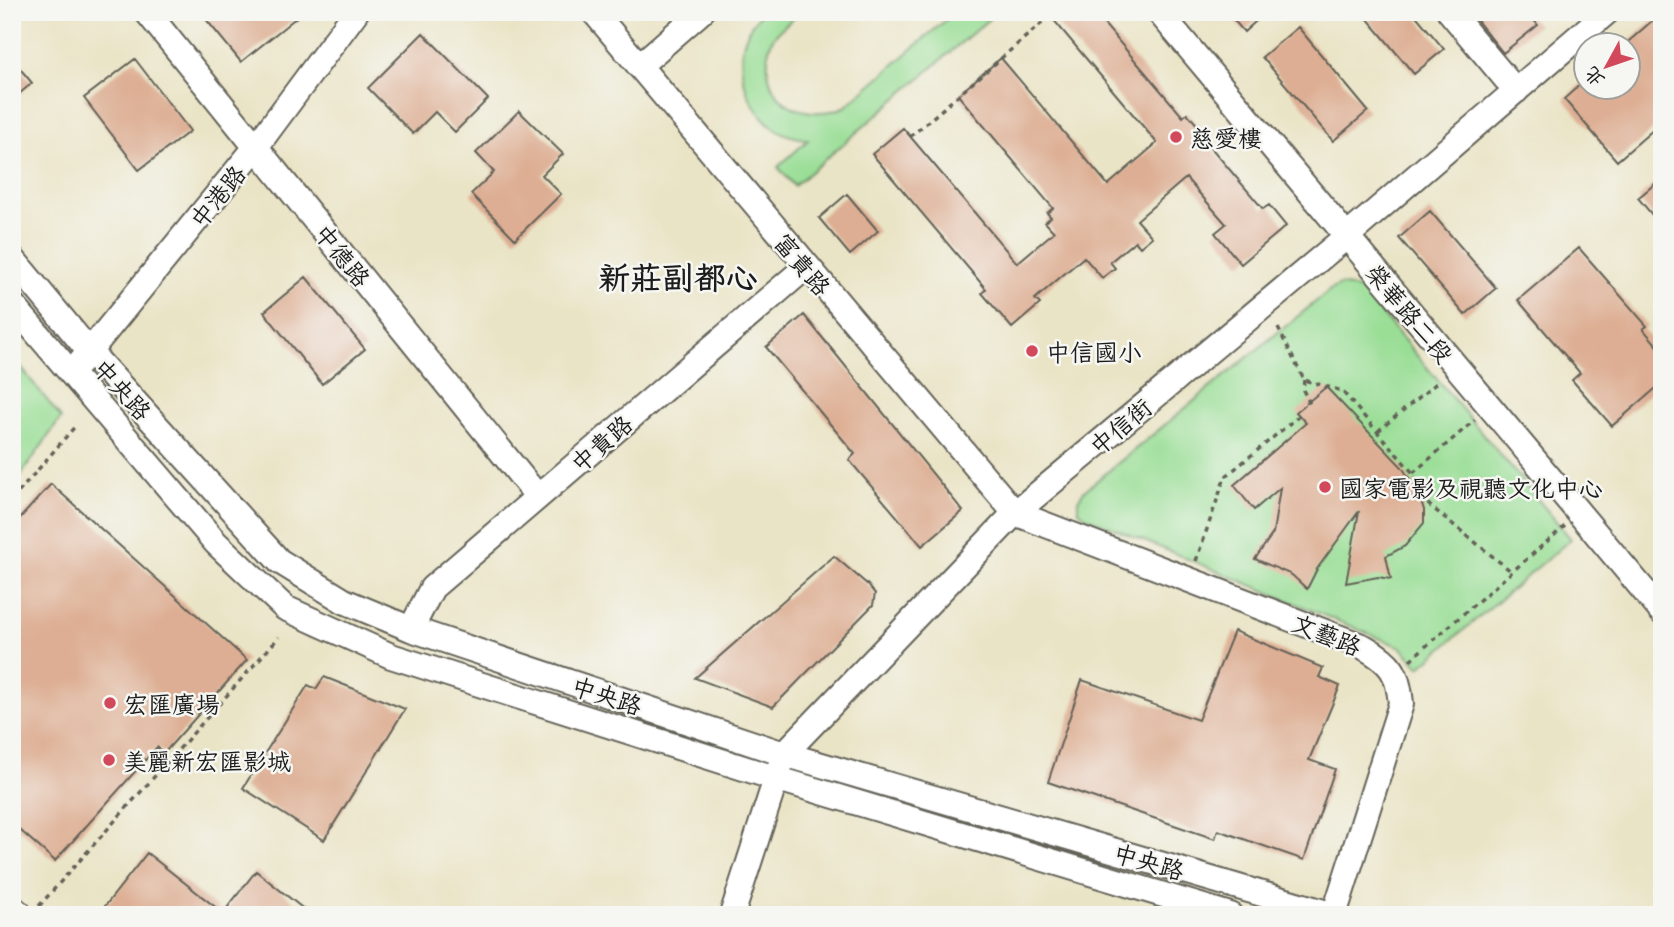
<svg xmlns="http://www.w3.org/2000/svg" width="1674" height="927" font-family="Mali,'LXGW WenKai TC',sans-serif">
  <style>
    .green { fill: #9ade96; stroke: #5b7d59; stroke-width: 2 }
    .building { fill: #ddae93 }
    .lines { fill: none; stroke-linecap: round; stroke-linejoin: round }
    .minor-casing { stroke: #646258; stroke-width: 28 }
    .major-casing { stroke: #646258; stroke-width: 33 }
    .path { stroke: #646258; stroke-width: 3.5; stroke-dasharray: 5 5; stroke-linecap: butt }
    .minor { stroke: #fff; stroke-width: 24 }
    .major { stroke: #fff; stroke-width: 30 }
    .poi-dot { fill: #d1495b; stroke: #f6f6f2; stroke-width: 2.5 }
    .labels { text-anchor: middle; dominant-baseline: central; stroke-width: 5; stroke-linejoin: round; paint-order: stroke }
    .poi-label { font-size: 24px; fill: #1c1c1c; stroke: #f6f6f2; text-anchor: start }
    .street-label { font-size: 24px; fill: #1c1c1c; stroke: #f6f6f2 }
    .district-label { font-size: 32px; font-weight: bold; fill: #1c1c1c; stroke: #f6f6f2 }
  </style>
  <rect width="100%" height="100%" fill="#f6f6f2"/>
  <filter id="ink" filterUnits="userSpaceOnUse"><feTurbulence type="fractalNoise" baseFrequency=".0143" numOctaves="2"/><feDisplacementMap in="SourceGraphic" scale="14" xChannelSelector="R" yChannelSelector="G"/><feConvolveMatrix kernelMatrix="1 2 1 2 8 2 1 2 1" color-interpolation-filters="sRGB"/></filter>
  <filter id="wash" filterUnits="userSpaceOnUse"><feTurbulence type="fractalNoise" baseFrequency=".00686" numOctaves="4" result="noise"/><feDisplacementMap in="SourceGraphic" scale="28" xChannelSelector="R" yChannelSelector="G"/><feGaussianBlur stdDeviation="1.57" result="paint"/><feColorMatrix in="noise" values="0 0 0 0 0 0 0 0 0 0 0 0 0 0 0 0 0 1.4 0 .05"/><feComposite in="paint" operator="in"/></filter>
  <g filter="url(#wash)">
    <rect width="100%" height="100%" fill="#eae4c6"/>
    <path class="green" d="M763 12H801C793 19 783 26 776 34 771 40 768 50 768 59 764 105 807 122 845 107L955 12H997L794 186 778 167 808 140C796 137 782 135 773 127 739 101 728 42 763 12Z
      M1340 285 1362 290 1571 539 1420 667 1401 647 1086 517 1078 510V500L1084 491 1330 290Z
      M12 356 61 418 12 488Z"/>
    <g id="blocks">
      <path class="building" d="M200 12H303L241 62Z
        M1047 12H1094L1183 117 1187 113 1199 127 1196 130 1263 209 1269 205 1286 226 1241 264 1215 233 1226 224 1186 178 1137 220 1152 237 1140 247 1135 241 1110 262 1115 268 1102 278 1084 257 1035 299 1040 304 1012 328 982 293 986 289 872 154 903 128 1017 263 1054 232 1045 222 1051 217 1047 213 1053 208 958 95 1001 58 1108 185 1157 143Z
        M1227 12H1266L1244 32Z
        M1362 12H1413L1444 49 1414 74Z
        M1470 12H1527L1538 25 1503 53Z
        M1662 12V122L1617 161 1564 99 1586 79V88H1628V42Z
        M1298 27 1368 111 1333 141 1262 57Z
        M423 33 488 99 455 132 435 112 413 134 368 88Z
        M12 59 32 83 12 100Z
        M135 59 190 131 139 170 84 98Z
        M519 111 563 154 542 175 561 194 515 239 471 194 494 172 476 153Z
        M1662 178V227L1638 198Z
        M847 194 878 231 850 255 819 218Z
        M1430 211 1496 288 1465 315 1399 238Z
        M1579 248 1647 326 1643 329 1662 351V383L1612 426 1572 380 1580 373 1518 300Z
        M306 277 365 349 322 384 264 312Z
        M804 315 963 511 922 546 849 460 855 454 766 347Z
        M1326 387 1402 467 1418 492 1424 510V523L1405 546 1386 556 1391 579 1378 577 1346 583 1359 511 1317 569 1307 589 1292 575 1255 559 1273 533 1280 488 1254 510 1234 485 1306 423 1296 412Z
        M51 484 247 660 164 753 157 747 55 861 12 823V527Z
        M834 556 868 585 875 594 873 605 773 707 695 678Z
        M1234 631 1323 668 1319 677 1340 686 1309 760 1335 769 1304 860 1218 830 1215 839 1048 782 1082 680 1198 720Z
        M324 677 405 709 324 840 243 788 308 685 316 689Z
        M147 853 223 913 256 871 311 915H98Z"/>
    </g>
  </g>
  <g filter="url(#ink)">
    <use href="#blocks" fill-opacity="0" stroke="#646258" stroke-width="2"/>
    <g class="lines">
      <g class="minor-casing">
        <path id="minor" d="M147 12 538 497
          M594 12 1015 513 1364 647C1392 663 1398 672 1401 704L1334 915
          M1159 12 1662 612
          M1450 12 1516 91
          M639 66 701 12
          M12 258 89 351 279 561 344 601 411 629 784 754 1334 915
          M12 304 216 543 285 608 391 656 775 778 1230 915
          M80 363 256 147 356 12
          M411 629 432 588 806 267
          M732 915 784 754 1015 513 1346 237 1607 12"/>
      </g>
      <g class="major-casing">
        <path id="major" d="M12 911 17 915"/>
      </g>
      <path class="path" d="M910 137 1050 16
        M1278 328 1304 380 1342 391 1413 473 1429 505 1512 572
        M1304 380 1303 390 1311 406
        M1378 431 1439 381
        M1413 473 1475 420
        M12 500 77 424
        M1196 561 1225 477 1299 416
        M1410 660 1565 526
        M39 906 279 637"/>
      <use href="#minor" class="minor"/>
      <use href="#major" class="major"/>
    </g>
  </g>
  <g class="poi-dot">
    <circle cx="1176" cy="137" r="7"/>
    <circle cx="1032" cy="351" r="7"/>
    <circle cx="1325" cy="487" r="7"/>
    <circle cx="110" cy="703" r="7"/>
    <circle cx="109" cy="760" r="7"/>
  </g>
  <g class="labels">
    <g class="poi-label">
      <text x="1190" y="137">慈愛樓</text>
      <text x="1046" y="351">中信國小</text>
      <text x="1339" y="487">國家電影及視聽文化中心</text>
      <text x="124" y="703">宏匯廣場</text>
      <text x="123" y="760">美麗新宏匯影城</text>
    </g>
    <g class="street-label">
      <text transform="translate(217 196) rotate(-51)">中港路</text>
      <text transform="translate(343 255) rotate(51)">中德路</text>
      <text transform="translate(803 264) rotate(50)">富貴路</text>
      <text transform="translate(1410 313) rotate(50)">榮華路二段</text>
      <text transform="translate(123 389) rotate(48)">中央路</text>
      <text transform="translate(1120 426) rotate(-40)">中信街</text>
      <text transform="translate(601 443) rotate(-41)">中貴路</text>
      <text transform="translate(1327 634) rotate(22)">文藝路</text>
      <text transform="translate(607 695) rotate(18)">中央路</text>
      <text transform="translate(1149 861) rotate(16)">中央路</text>
    </g>
    <g class="district-label">
      <text x="678" y="276">新莊副都心</text>
    </g>
  </g>
  <rect width="1674" height="927" fill="none" stroke="#f6f6f2" stroke-width="42"/>
  <g transform="translate(1607 66) rotate(230)"><circle r="33" fill="#f6f6f2" stroke="#9f9f9c" stroke-width="2"/>
  <path d="M0-5L12 26L0 18L-12 26Z" fill="#d1495b"/>
  <text y="-10" font-size="19" font-weight="bold" text-anchor="middle" fill="#1c1c1c">北</text>
  </g>
</svg>
